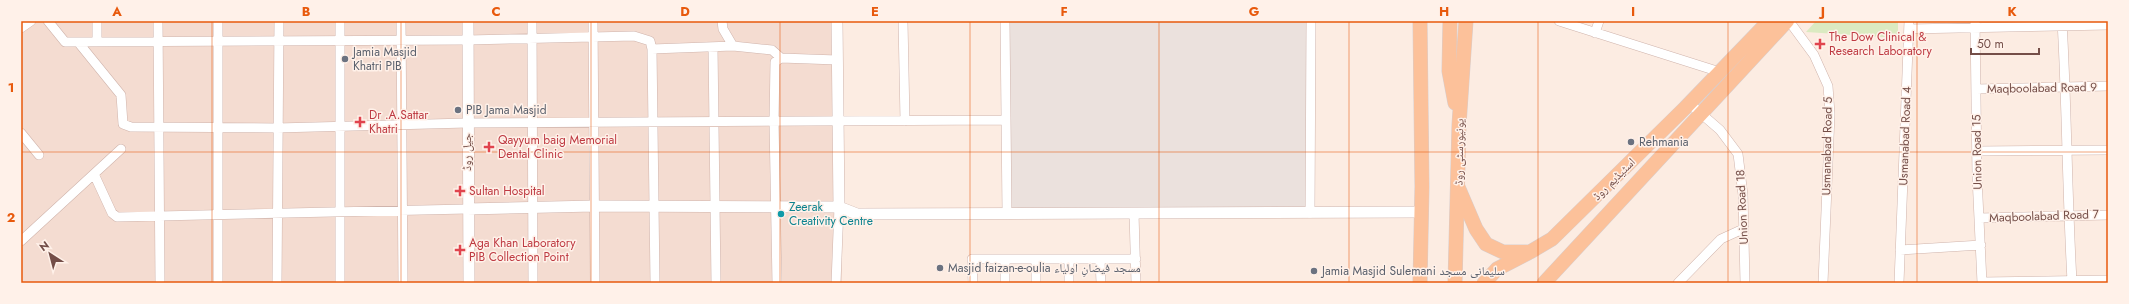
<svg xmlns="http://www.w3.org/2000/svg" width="2129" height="304" font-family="Jost,'Noto Naskh Arabic',sans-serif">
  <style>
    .residential { fill: #f4dcd1 }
    .industrial { fill: #ebe1dd }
    .green { fill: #dbeac1 }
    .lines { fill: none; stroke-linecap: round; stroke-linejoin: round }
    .minor-casing { stroke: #d0b4ac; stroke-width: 10 }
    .tertiary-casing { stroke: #d0b4ac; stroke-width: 12 }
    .primary-casing { stroke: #d8cdcc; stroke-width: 15 }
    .minor { stroke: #fff; stroke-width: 9 }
    .tertiary { stroke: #fff; stroke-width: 11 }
    .primary { stroke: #fcc19a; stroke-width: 14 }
    .grid { fill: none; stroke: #e8590c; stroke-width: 1; stroke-opacity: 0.55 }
    .health-dot { fill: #e0444e; stroke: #fff1e9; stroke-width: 1.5 }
    .worship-dot { fill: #6b7280; stroke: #fff1e9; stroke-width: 1.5 }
    .culture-dot { fill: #0f9aa8; stroke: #fff1e9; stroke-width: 1.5 }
    .labels { text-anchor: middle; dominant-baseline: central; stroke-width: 3; stroke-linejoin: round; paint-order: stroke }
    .health-label { font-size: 12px; fill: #be3a42; stroke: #fff1e9; text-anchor: start }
    .worship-label { font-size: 12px; fill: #5b616d; stroke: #fff1e9; text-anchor: start }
    .street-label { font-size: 12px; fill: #744e48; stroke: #fff1e9 }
    .culture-label { font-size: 12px; fill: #0d838f; stroke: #fff1e9; text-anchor: start }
    .neatline { fill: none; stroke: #e8590c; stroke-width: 1.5 }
    .grid-label { font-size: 13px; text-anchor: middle; font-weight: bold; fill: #e8590c }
  </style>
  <rect width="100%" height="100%" fill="#fcece2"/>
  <path class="residential" d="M21 21H839L842 283H21Z"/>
  <path class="industrial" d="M1006 21H1311L1310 213H1007Z"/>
  <path class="green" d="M1816 21H1898V38L1806 32Z"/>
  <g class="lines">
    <g class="minor-casing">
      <path id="minor" d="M48 21 65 42 468 40 634 36 650 41 652 49 733 46 772 50 781 58 837 60
        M97 21V42
        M158 21 160 283
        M218 21V283
        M340 21V283
        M401 21 403 283
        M532 21 533 283
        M593 21 595 283
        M722 21 723 29 733 46
        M903 21 905 121
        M1005 21 1007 213
        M1559 21 1720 72
        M1789 21 1814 55 1828 86 1830 114 1823 283
        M1975 21 1977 176 1982 283
        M2062 21C2067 108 2067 194 2072 281
        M21 28 31 21
        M1909 29 2108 25
        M1595 33 1599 21
        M78 42 121 95 123 124 131 127 277 128 467 123 1006 120
        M713 47 716 283
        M652 49 655 283
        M1976 89 2108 86
        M1690 104 1720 130 1738 154 1743 195 1745 283
        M21 133 39 155
        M1977 151 2108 150
        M94 174 112 213 117 217 467 209
        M1134 213 1136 283
        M1310 213 1311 21
        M1979 218 2108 215
        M21 241 121 149
        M1900 250 1981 245
        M1100 259 1101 283
        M1005 260V283
        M1036 260V283
        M1982 282 2108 280
        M277 283 279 21
        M777 283 774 121 775 62 781 58
        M836 283 839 207
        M973 283 972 259H1136
        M1069 283V259
        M1678 283 1721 239 1743 229
        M1899 283 1909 21"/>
    </g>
    <g class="tertiary-casing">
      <path id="tertiary" d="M468 21 469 283
        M837 21 839 207
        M467 209 594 206 839 207 857 214 1422 212"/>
    </g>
    <g class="primary-casing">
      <path id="primary" d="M1420 21 1422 187 1420 283
        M1450 21 1449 71 1455 103
        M1458 187 1476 229 1486 244 1503 252H1530L1552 239 1685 108 1769 21
        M1455 283 1459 125 1466 21
        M1484 283 1497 269 1528 253
        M1544 283 1787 21"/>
    </g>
    <use href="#minor" class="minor"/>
    <use href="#tertiary" class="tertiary"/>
    <use href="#primary" class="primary"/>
  </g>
  <path class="grid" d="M212 21V283M401 21V283M591 21V283M780 21V283M970 21V283M1159 21V283M1349 21V283M1538 21V283M1728 21V283M1917 21V283M21 152H2108"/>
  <g class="health-dot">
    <path d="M1818 38h4v4h4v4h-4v4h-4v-4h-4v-4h4z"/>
    <path d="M358 116h4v4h4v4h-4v4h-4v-4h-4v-4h4z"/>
    <path d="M487 141h4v4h4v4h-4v4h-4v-4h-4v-4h4z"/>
    <path d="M458 185h4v4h4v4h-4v4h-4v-4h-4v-4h4z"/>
    <path d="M458 244h4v4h4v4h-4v4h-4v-4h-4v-4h4z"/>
  </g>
  <g class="worship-dot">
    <circle cx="345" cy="59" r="4"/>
    <circle cx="458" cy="110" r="4"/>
    <circle cx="1631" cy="142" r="4"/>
    <circle cx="940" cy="268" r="4"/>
    <circle cx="1314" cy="271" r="4"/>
  </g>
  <circle class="culture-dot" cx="781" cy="214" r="4"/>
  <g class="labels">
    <g class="health-label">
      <text x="1829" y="37">The Dow Clinical &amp;<tspan x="1829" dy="14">Research Laboratory</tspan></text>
      <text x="369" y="115">Dr .A.Sattar<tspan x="369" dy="14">Khatri</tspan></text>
      <text x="498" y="140">Qayyum baig Memorial<tspan x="498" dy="14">Dental Clinic</tspan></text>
      <text x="469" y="191">Sultan Hospital</text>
      <text x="469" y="243">Aga Khan Laboratory<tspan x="469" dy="14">PIB Collection Point</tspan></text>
    </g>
    <g class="worship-label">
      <text x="353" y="52">Jamia Masjid<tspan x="353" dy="14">Khatri PIB</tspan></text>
      <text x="466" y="110">PIB Jama Masjid</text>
      <text x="1639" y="142">Rehmania</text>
      <text x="948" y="268">Masjid faizan-e-oulia مسجد فیضانِ اولیاء</text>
      <text x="1322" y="271">Jamia Masjid Sulemani سلیمانی مسجد</text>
    </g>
    <g class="street-label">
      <text transform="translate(2042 88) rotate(-1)">Maqboolabad Road 9</text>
      <text transform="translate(1905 136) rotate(-88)">Usmanabad Road 4</text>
      <text transform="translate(1827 146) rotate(-89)">Usmanabad Road 5</text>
      <text transform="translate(467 152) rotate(-90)">جیل روڈ</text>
      <text transform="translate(1459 152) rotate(-89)">یونیورسٹی روڈ</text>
      <text transform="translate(1977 152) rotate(-91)">Union Road 15</text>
      <text transform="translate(1614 179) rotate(-45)">اسٹیڈیم روڈ</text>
      <text transform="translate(1742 207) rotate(-93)">Union Road 18</text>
      <text transform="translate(2044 216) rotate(-2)">Maqboolabad Road 7</text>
    </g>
    <g class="culture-label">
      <text x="789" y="207">Zeerak<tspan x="789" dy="14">Creativity Centre</tspan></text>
    </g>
  </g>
  <rect width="2129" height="304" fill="none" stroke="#fff1e9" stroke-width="44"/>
  <g transform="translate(50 254) rotate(324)" stroke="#fff1e9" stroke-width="3" paint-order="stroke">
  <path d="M0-3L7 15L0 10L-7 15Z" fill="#744e48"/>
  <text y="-6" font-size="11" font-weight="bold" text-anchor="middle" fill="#744e48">N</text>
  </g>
  <path d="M1971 48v6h68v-6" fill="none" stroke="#744e48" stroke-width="2"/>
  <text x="1977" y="48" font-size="12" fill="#744e48" stroke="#fff1e9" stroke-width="3" paint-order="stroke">50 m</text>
  <rect x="22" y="22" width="2085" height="260" class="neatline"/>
  <g class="grid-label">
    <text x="117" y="16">A</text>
    <text x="306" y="16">B</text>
    <text x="496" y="16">C</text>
    <text x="685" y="16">D</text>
    <text x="875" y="16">E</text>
    <text x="1064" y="16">F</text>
    <text x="1254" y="16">G</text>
    <text x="1444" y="16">H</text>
    <text x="1633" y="16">I</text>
    <text x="1823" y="16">J</text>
    <text x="2012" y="16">K</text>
    <text x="11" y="92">1</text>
    <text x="11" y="222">2</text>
  </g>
</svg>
